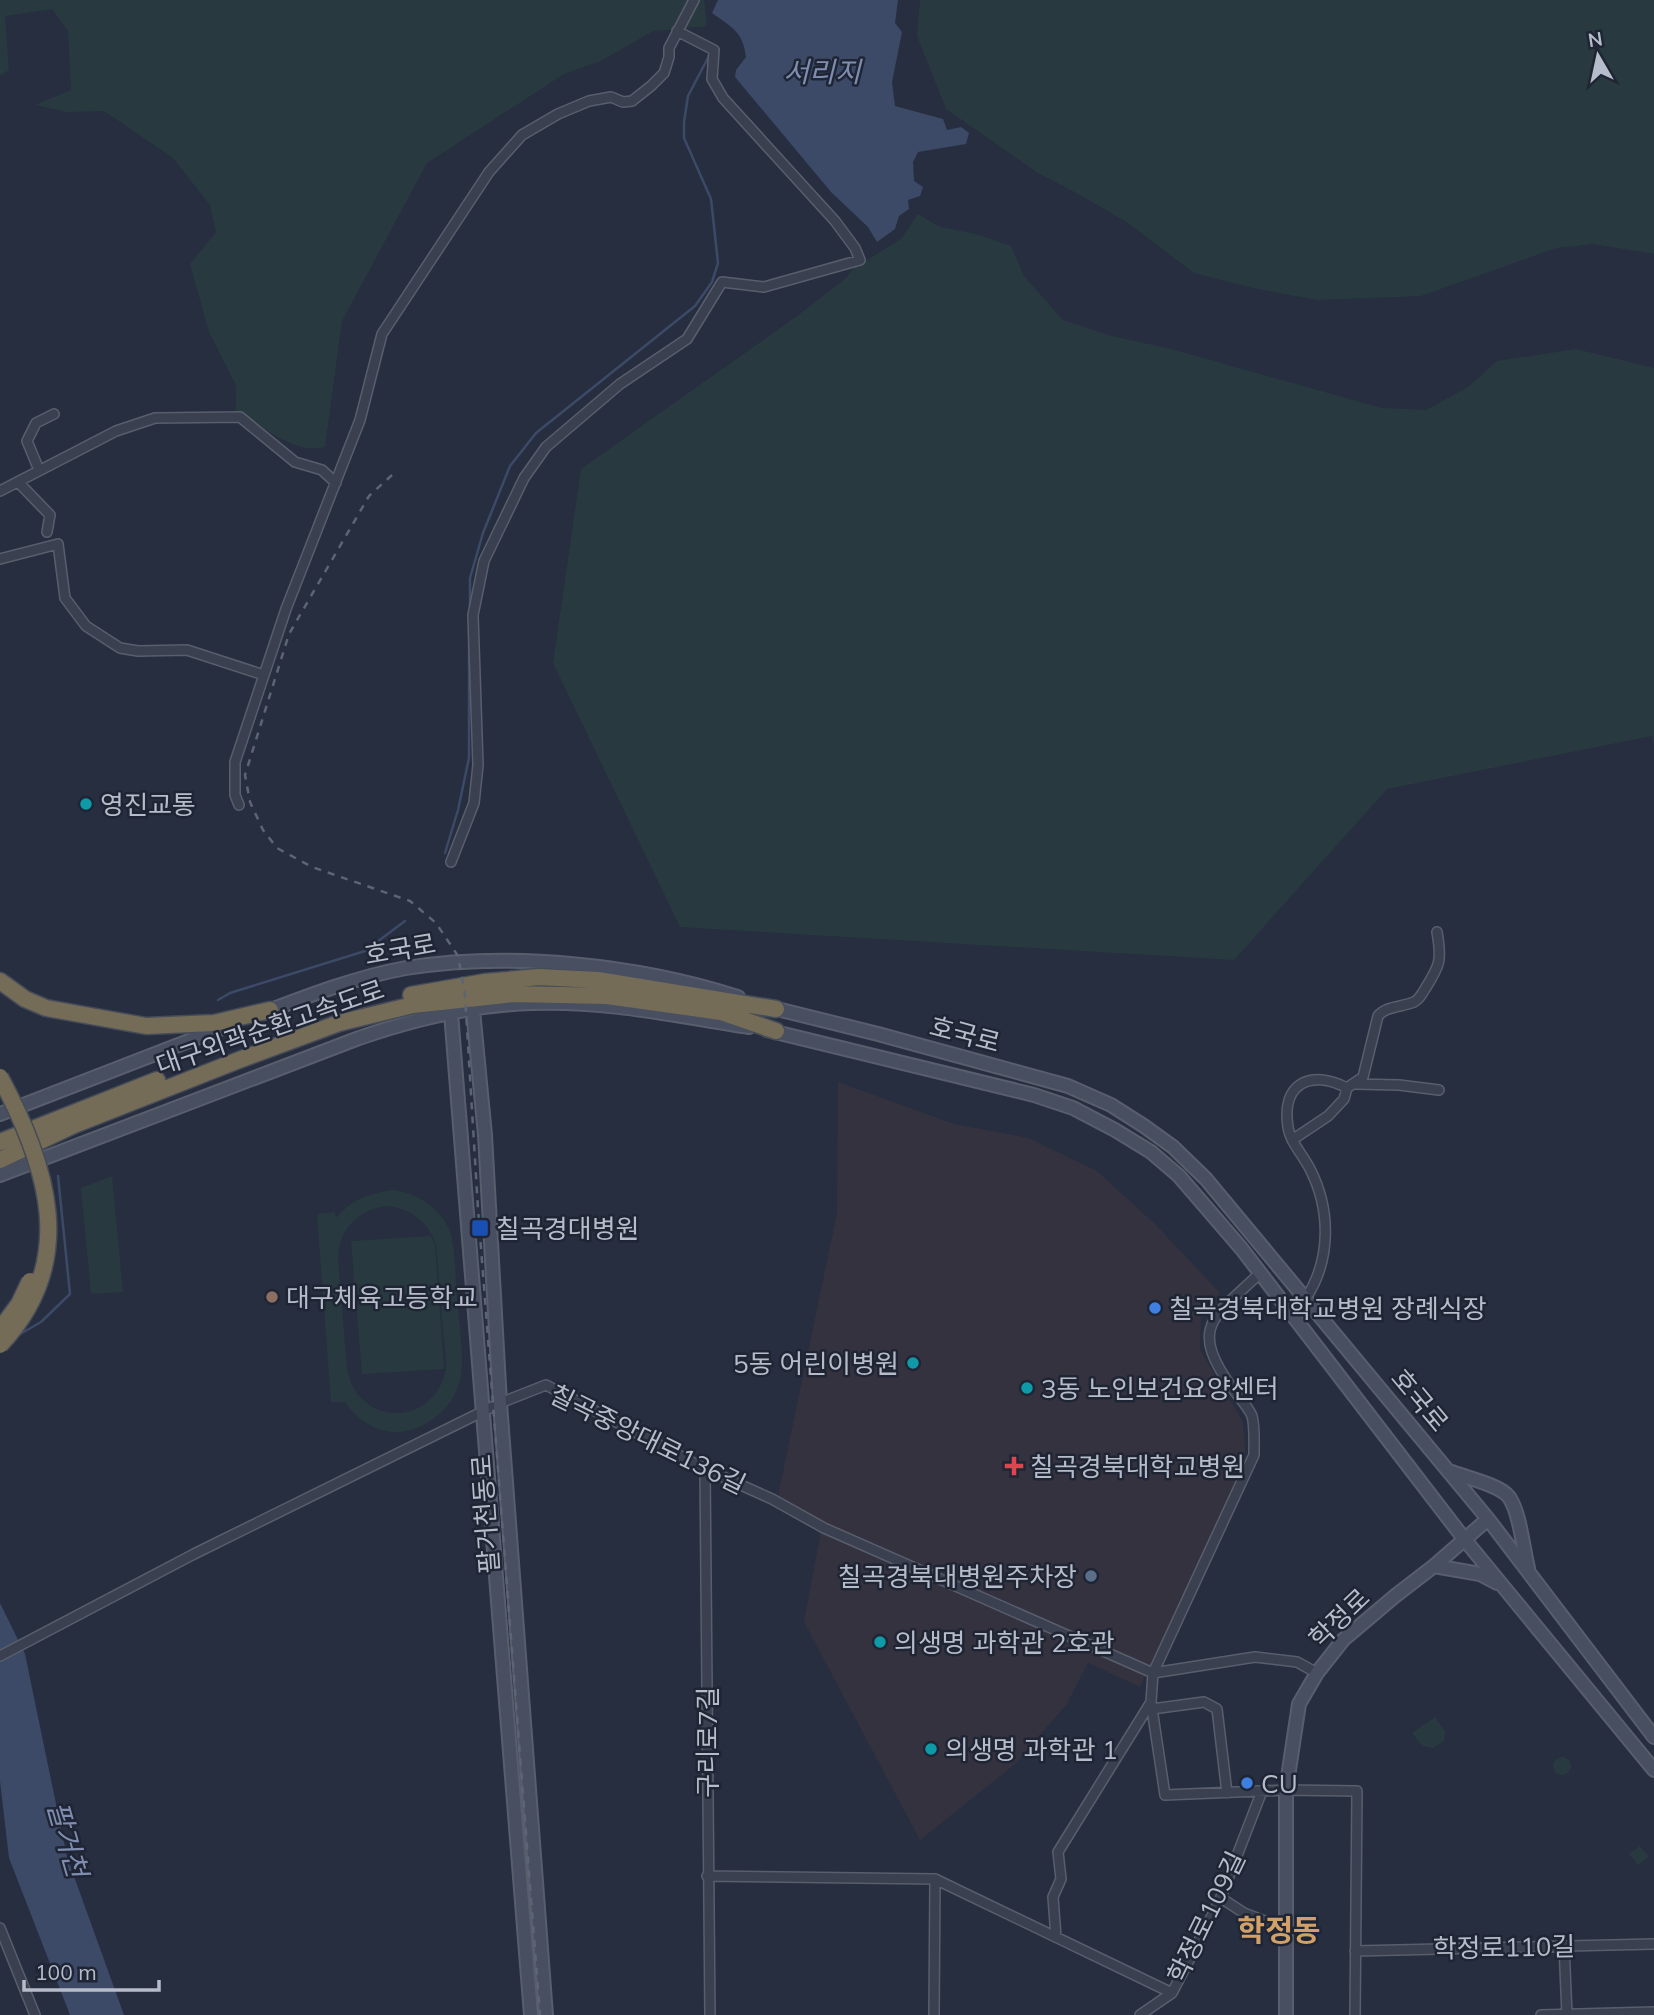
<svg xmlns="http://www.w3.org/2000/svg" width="1654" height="2015" font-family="Mulish,'Noto Sans KR',sans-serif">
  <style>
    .medical { fill: #353240 }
    .green { fill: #283a40; fill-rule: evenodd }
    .water { fill: #3c4a67 }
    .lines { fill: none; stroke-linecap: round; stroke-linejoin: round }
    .stream { stroke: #3c4a67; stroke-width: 2.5 }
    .street-casing { stroke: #585e6c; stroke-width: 12 }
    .secondary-casing { stroke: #585e6c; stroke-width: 16 }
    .highway-casing { stroke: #454b59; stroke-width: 19 }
    .street { stroke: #3a404f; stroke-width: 9 }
    .secondary { stroke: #484f61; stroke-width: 12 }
    .highway { stroke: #746c57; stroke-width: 16 }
    .rail { stroke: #5c6475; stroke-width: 2.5; stroke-dasharray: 7 7; stroke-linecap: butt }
    .highway-bridge-casing { stroke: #454b59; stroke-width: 19; stroke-linecap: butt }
    .highway-bridge { stroke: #746c57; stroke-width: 16 }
    .culture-dot { fill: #0f9aa8; stroke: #1f2534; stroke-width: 2.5 }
    .transit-dot { fill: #1a4fb4; stroke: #1f2534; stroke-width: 2.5 }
    .education-dot { fill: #8d6e63; stroke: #1f2534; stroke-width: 2.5 }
    .shop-dot { fill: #3f7fe0; stroke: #1f2534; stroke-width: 2.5 }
    .health-dot { fill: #e0444e; stroke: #1f2534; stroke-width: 2.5 }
    .service-dot { fill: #5c6f8a; stroke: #1f2534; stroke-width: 2.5 }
    .labels { text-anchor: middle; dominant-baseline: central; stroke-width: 5; stroke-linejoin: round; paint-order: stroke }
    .poi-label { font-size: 26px; fill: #b6bcc9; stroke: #1f2534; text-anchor: start }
    .street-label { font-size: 26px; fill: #b6bcc9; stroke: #1f2534 }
    .water-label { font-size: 28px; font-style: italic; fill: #7f8eb0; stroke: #1f2534 }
    .quarter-label { font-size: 30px; font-weight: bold; fill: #d1a169; stroke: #1f2534 }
  </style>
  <rect width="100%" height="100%" fill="#262e3f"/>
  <path class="medical" d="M838 1082 954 1124 1028 1138 1097 1171 1155 1224 1220 1293 1201 1317 1200 1350 1243 1422 1246 1461 1140 1687 1088 1663 1066 1705 1015 1764 920 1840 804 1622 820 1536 818 1529 777 1501 837 1213Z"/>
  <path class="green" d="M0 0H704L707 26 653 31 601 61 564 74 427 163 342 321 325 447C294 455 260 425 236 410V385L209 332 190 264 216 232 210 205 173 158 104 111 67 112 35 105 71 90 68 31 52 9 5 16 9 70 0 76Z
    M920 0H1654V254L1593 244 1556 248 1421 296 1317 300 1253 288 1194 273 1128 223 1082 196 1038 173 946 109 917 36Z
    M918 214 940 227 976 234 1011 246 1024 276 1063 320 1111 336 1167 348 1382 408 1426 410 1468 387 1497 361 1576 349 1654 368V744L1652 736 1387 789 1234 960 680 927 553 663 581 469 797 316 845 279 854 268 901 239Z
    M112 1176 123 1292 91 1294 81 1188Z
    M394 1190C419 1194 439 1207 450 1231 456 1252 455 1277 457 1300 459 1324 464 1351 461 1375 458 1404 428 1430 399 1432 377 1433 356 1419 345 1402H331L317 1214 335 1212 336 1218C352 1199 370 1193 394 1190ZM386 1206C409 1207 429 1222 436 1245 439 1274 441 1302 443 1331 444 1345 448 1361 445 1374 429 1429 356 1425 347 1368L338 1258C339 1229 358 1210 386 1206Z
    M431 1236 435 1245 444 1369 362 1374 351 1241Z
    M1435 1717 1445 1731 1444 1741 1433 1748 1422 1746 1412 1733Z
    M1553 1766a9 9 0 1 1 18 0a9 9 0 1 1-18 0Z
    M1640 1846 1649 1857 1638 1865 1629 1854Z"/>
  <path class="water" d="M718 0H898L895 23 902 32 892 82 895 106 943 119 947 130 961 127 969 133 966 144 918 152 913 162 914 181 923 187 920 196 908 200 909 209 899 216 895 229 877 242 868 227 831 192 735 77 736 70 746 57C743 31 731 27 712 13Z
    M0 1603 25 1654 67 1857 124 2015H70L9 1858 0 1781Z"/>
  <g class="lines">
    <path class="stream" d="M470 612V578L483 533 510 466 536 433 695 306 712 282 718 263 711 199 684 138V122L688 96 710 54
      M445 853 458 810 469 758V633
      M218 1000 230 993 365 951 405 921
      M15 1337 41 1322 70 1294 58 1176"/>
    <g class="street-casing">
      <path id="street" d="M39 470 27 441 36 423 54 414
        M18 482 50 515 47 532
        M0 491 116 431 155 418 240 417 295 462 322 470 336 483
        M0 559 58 544 65 598 86 626 120 648 138 651 187 650 264 675
        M239 805 235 795V762L286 609 360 420 382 334 489 172 522 135 558 114 589 101 611 97 623 102 632 101 651 86 664 73 669 57V48L694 0
        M451 862 474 803 478 765 473 615 484 561 524 478 546 447 620 384 687 339 722 282 764 287 860 260 855 248 835 221 723 98 712 79 714 50 677 31
        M1355 1084 1399 1085 1439 1090
        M1292 1140 1328 1116 1344 1099 1347 1088 1363 1077 1378 1016C1386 1006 1402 1007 1414 1002 1420 999 1421 995 1425 989 1440 965 1442 961 1437 932
        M1260 1273C1216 1316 1188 1325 1230 1385 1236 1394 1248 1406 1252 1416 1255 1427 1254 1443 1254 1455L1153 1673 1151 1702 1165 1795 1286 1790 1357 1791 1355 2015
        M1306 1298C1331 1260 1331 1210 1310 1169 1303 1155 1290 1142 1288 1127 1281 1083 1311 1069 1347 1088
        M705 1469 710 2015
        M0 1656 194 1554 500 1403 546 1385 705 1469 772 1499 824 1528 1153 1673 1255 1657 1297 1662 1317 1673
        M1152 1709 1204 1702 1217 1709 1227 1793
        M707 1876 935 1879 934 2015
        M935 1879 1172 1993
        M1221 1898 1244 1913 1286 1929
        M0 1928 35 2015
        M1056 1937 1053 1897 1061 1879 1058 1852 1151 1702
        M1564 1945 1567 2015
        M1355 1951 1654 1944
        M1140 2015 1172 1993 1219 1902 1262 1791
        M1541 2015 1654 2012"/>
    </g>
    <g class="secondary-casing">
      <path id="secondary" d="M769 1007 878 1034 1068 1086 1111 1105 1144 1126 1173 1147 1206 1179 1488 1519 1654 1737
        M473 1010 485 1135 500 1403 546 2015
        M263 1013C310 995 357 977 406 968 510 951 638 965 738 997
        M451 1013 531 2015
        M767 1030 1034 1095 1073 1108 1115 1130 1151 1152 1179 1176 1241 1248 1465 1540 1654 1770
        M0 1114 230 1025
        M0 1175 359 1038C414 1019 473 1005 531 1003 605 1000 677 1016 749 1027
        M1452 1472C1467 1478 1500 1485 1509 1497 1520 1513 1523 1548 1528 1568
        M1434 1566 1480 1574 1497 1583
        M1286 2015V1790L1299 1704 1317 1673 1343 1640 1395 1596 1434 1566 1488 1519"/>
    </g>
    <g class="highway-casing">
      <path id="highway" d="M0 981 25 999 46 1008 146 1026 214 1023 270 1010
        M411 995 485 982 539 977 598 980 776 1009
        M0 1142 157 1080
        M0 1160 74 1125 239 1060 339 1023 413 1005 513 994 607 996 721 1012 776 1031"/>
    </g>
    <use href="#street" class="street"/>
    <use href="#secondary" class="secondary"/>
    <use href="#highway" class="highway"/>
    <path class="rail" d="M392 475 369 496 289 634 245 775 250 802 263 830 277 848 312 867 410 901 436 923 458 956 465 995 478 1209 540 2015"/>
    <g class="highway-bridge-casing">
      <path id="highway-bridge" d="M0 1077C48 1167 79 1262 0 1345
        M2 1327 19 1304 30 1281"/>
    </g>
    <use href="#highway-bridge" class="highway-bridge"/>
  </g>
  <g class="culture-dot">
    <circle cx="86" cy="804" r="7"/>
    <circle cx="913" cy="1363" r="7"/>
    <circle cx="1027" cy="1388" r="7"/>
    <circle cx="880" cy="1642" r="7"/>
    <circle cx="931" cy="1749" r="7"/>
  </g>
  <rect class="transit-dot" x="471" y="1219" width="18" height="18" rx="3.5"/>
  <circle class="education-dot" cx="272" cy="1297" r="7"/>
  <g class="shop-dot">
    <circle cx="1155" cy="1308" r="7"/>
    <circle cx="1247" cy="1783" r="7"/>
  </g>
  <path class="health-dot" d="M1010.5 1455.5h7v7h7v7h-7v7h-7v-7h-7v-7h7z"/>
  <circle class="service-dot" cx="1091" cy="1576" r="7"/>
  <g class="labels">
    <g class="poi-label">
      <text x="100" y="804">영진교통</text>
      <text x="496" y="1228">칠곡경대병원</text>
      <text x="286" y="1297">대구체육고등학교</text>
      <text x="1169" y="1308">칠곡경북대학교병원 장례식장</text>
      <text x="899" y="1363" text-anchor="end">5동 어린이병원</text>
      <text x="1041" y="1388">3동 노인보건요양센터</text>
      <text x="1030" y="1466">칠곡경북대학교병원</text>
      <text x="1077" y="1576" text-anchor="end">칠곡경북대병원주차장</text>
      <text x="894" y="1642">의생명 과학관 2호관</text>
      <text x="945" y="1749">의생명 과학관 1</text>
      <text x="1261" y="1783">CU</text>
    </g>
    <g class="street-label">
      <text transform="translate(400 949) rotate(-10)">호국로</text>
      <text transform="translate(270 1027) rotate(-19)">대구외곽순환고속도로</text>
      <text transform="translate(965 1034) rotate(15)">호국로</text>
      <text transform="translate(1420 1400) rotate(50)">호국로</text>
      <text transform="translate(648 1439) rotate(26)">칠곡중앙대로136길</text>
      <text transform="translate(485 1514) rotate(-94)">팔거천동로</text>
      <text transform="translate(1339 1618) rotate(-44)">학정로</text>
      <text transform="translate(707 1742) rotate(-90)">구리로7길</text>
      <text transform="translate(1206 1917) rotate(-64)">학정로109길</text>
      <text transform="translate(1504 1947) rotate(-1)">학정로110길</text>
    </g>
    <g class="water-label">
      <text x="822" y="71">서리지</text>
      <text transform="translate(68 1839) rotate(74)">팔거천</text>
    </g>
    <g class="quarter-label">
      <text x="1279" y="1930">학정동</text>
    </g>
  </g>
  <g transform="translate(1598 56) rotate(351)" stroke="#1f2534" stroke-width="5" paint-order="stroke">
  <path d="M0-5L12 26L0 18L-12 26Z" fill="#b6bcc9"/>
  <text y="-10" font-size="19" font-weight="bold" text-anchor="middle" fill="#b6bcc9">N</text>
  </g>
  <path d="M24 1980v10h135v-10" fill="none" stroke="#b6bcc9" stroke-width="3.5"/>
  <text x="35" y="1980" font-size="21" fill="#b6bcc9" stroke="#1f2534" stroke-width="5" paint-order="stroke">100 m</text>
</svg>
